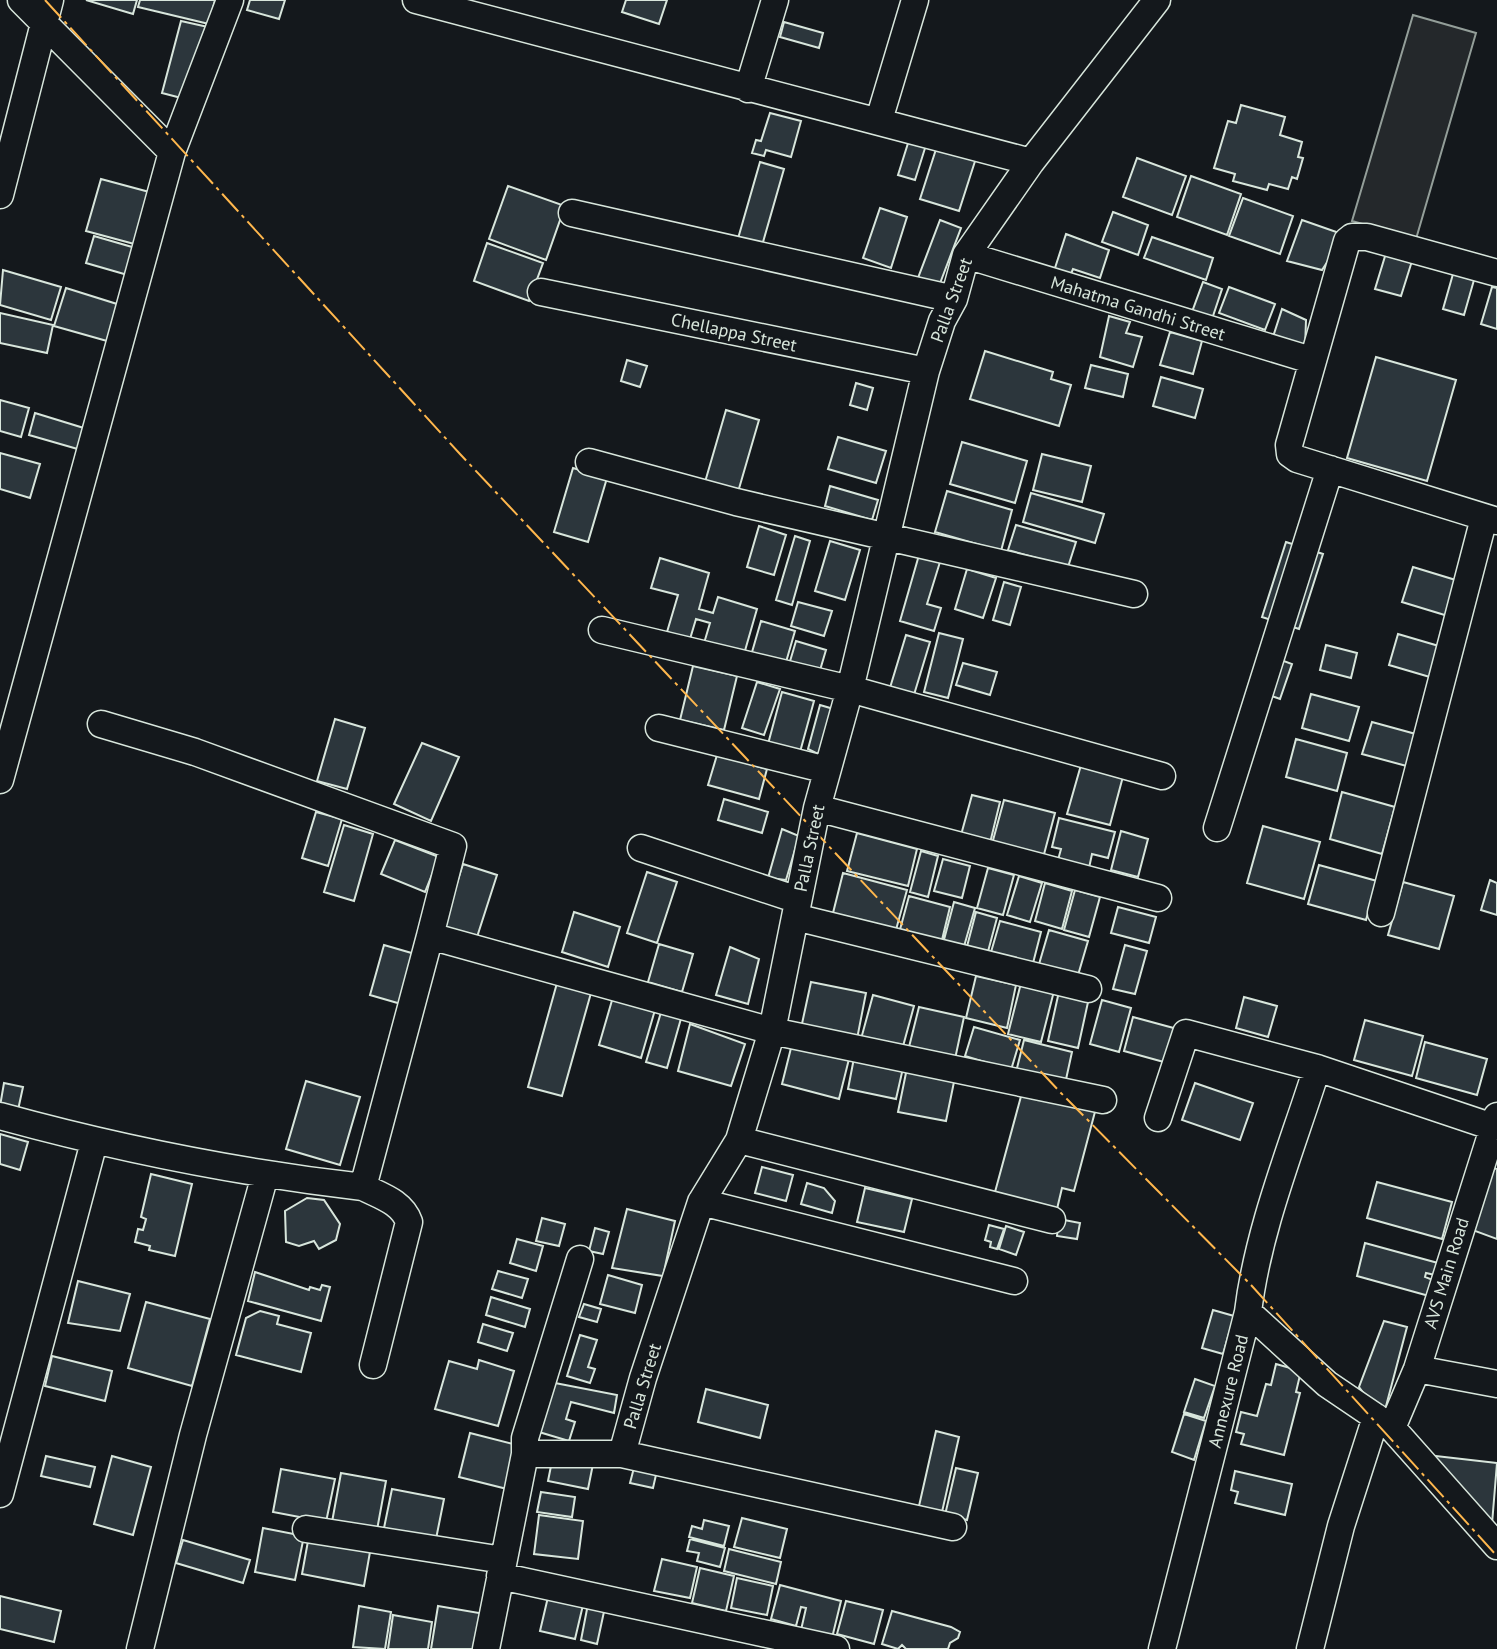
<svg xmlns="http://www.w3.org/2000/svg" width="1497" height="1649" font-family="'PT Sans',sans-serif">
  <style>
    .parking { fill: #24282b; stroke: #939e99; stroke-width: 2 }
    .building { fill: #2c363c; stroke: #d8e6dc; stroke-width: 2 }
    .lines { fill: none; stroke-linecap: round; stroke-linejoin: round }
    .minor-casing { stroke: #d8e6dc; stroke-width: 29 }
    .minor { stroke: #14181c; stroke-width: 26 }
    .power { stroke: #ffb74d; stroke-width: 2; stroke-dasharray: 24 5 3.5 5; stroke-linecap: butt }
    .labels { text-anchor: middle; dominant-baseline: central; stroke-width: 5; stroke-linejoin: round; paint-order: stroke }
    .street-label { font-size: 18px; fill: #d8e6dc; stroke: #14181c }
  </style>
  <rect width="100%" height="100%" fill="#14181c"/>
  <path class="parking" d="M1413 15 1476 33 1416 239 1352 221Z"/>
  <path class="building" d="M86 0H137L133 14Z
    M140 0H215L209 24 138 7Z
    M250 0H285L279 19 247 10Z
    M626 0H667L659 24 622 12Z
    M181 21 208 27 189 100 162 93Z
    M784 22 823 33 819 48 780 37Z
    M1241 105 1285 117 1280 135 1302 142 1298 157 1303 158 1297 179 1292 177 1288 189 1269 184 1267 190 1233 181 1235 174 1214 168 1228 121 1236 123Z
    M770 113 801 121 791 157 766 150 764 156 752 153 756 140 761 141Z
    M909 140 926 145 915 180 898 175Z
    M938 143 977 155 959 211 920 199Z
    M1137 158 1186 176 1172 215 1123 197Z
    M760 162 784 169 761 249 737 242Z
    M1191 176 1241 194 1227 235 1177 217Z
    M101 179 153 193 138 245 86 231Z
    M508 186 565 206 546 260 489 239Z
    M1243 198 1293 216 1280 254 1229 236Z
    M880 208 907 217 891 268 863 258Z
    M1113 212 1148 225 1138 255 1102 242Z
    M940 220 961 228 939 286 918 278Z
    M1302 220 1345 235 1322 270 1287 261Z
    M1066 234 1109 250 1100 278 1073 269 1070 276 1054 271Z
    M94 236 139 249 131 276 86 263Z
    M1152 237 1213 258 1206 280 1144 258Z
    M487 243 543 263 529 301 474 281Z
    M1386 253 1412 261 1401 296 1375 289Z
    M3 270 61 287 51 320 0 305Z
    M1453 274 1474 280 1464 315 1443 309Z
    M1203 282 1222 289 1212 319 1192 312Z
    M1229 287 1275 304 1265 330 1219 313Z
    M1492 287 1497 288V329L1481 324Z
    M66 288 117 304 107 341 54 326Z
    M1282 309 1306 320 1305 349 1272 340Z
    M0 313 53 325 47 353 0 343Z
    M1109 316 1130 322 1126 333 1142 337 1133 367 1100 357Z
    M1170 332 1202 341 1193 374 1160 365Z
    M985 351 1053 372 1051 379 1071 385 1059 426 970 399Z
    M1376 357 1456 380 1427 481 1347 458Z
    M627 360 647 366 640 387 621 381Z
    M1091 365 1128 374 1123 397 1085 388Z
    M1161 377 1203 389 1195 418 1153 406Z
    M856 383 873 388 867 410 850 405Z
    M0 400 29 408 21 437 0 431Z
    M726 410 759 420 738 492 705 482Z
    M35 413 87 429 81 450 29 435Z
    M838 437 886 451 876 483 828 469Z
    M962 442 1027 461 1015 503 950 484Z
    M0 453 40 464 30 498 0 489Z
    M1042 454 1091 466 1082 502 1033 490Z
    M573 468 607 478 588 542 554 532Z
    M830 486 878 500 872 520 825 506Z
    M947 491 1012 510 1001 551 935 532Z
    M1031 493 1104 514 1095 543 1023 522Z
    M1016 525 1076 542 1068 567 1008 550Z
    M759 526 786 535 774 575 747 567Z
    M795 536 810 541 792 605 776 600Z
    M830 541 860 550 845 600 815 591Z
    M1286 542 1323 554 1299 629 1262 617Z
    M919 555 940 562 927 604 941 608 934 631 900 621Z
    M660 558 709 573 699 609 713 613 718 597 757 609 742 661 702 650 710 623 696 619 690 639 667 632 678 595 651 588Z
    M1413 567 1472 585 1461 620 1402 602Z
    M967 569 996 578 983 618 955 609Z
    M1004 582 1021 587 1010 625 993 620Z
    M798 602 832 611 824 636 791 626Z
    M761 621 795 631 784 669 750 659Z
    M939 633 963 639 948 698 924 692Z
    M1398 634 1449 649 1440 680 1389 665Z
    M906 635 930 642 913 698 889 691Z
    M796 641 826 650 818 677 788 668Z
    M1326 645 1357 653 1351 678 1320 670Z
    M1265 654 1292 664 1280 699 1252 689Z
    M963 663 997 672 990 695 956 685Z
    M693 666 737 676 724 730 680 720Z
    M757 682 780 689 764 735 742 728Z
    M782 692 814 701 800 752 768 744Z
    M1311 694 1359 707 1349 741 1302 728Z
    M820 705 837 710 820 755 808 749Z
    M335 719 365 728 347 789 317 781Z
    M1372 722 1423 736 1414 768 1362 754Z
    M1296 739 1347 753 1337 791 1286 777Z
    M422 743 459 757 431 821 394 804Z
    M717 755 767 769 759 799 708 785Z
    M1083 758 1125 769 1110 825 1067 814Z
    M1342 792 1395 807 1382 854 1330 839Z
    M972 795 1000 802 990 843 961 835Z
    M724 799 768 812 762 833 718 820Z
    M1004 800 1055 813 1043 858 992 844Z
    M316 812 342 819 328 866 302 858Z
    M1059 818 1115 832 1108 858 1092 854 1089 868 1058 860 1061 849 1052 847Z
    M344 825 373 834 354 901 324 892Z
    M1263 826 1320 842 1304 899 1247 883Z
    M782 829 799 836 786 880 768 878Z
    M1121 831 1148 839 1138 877 1111 870Z
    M857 833 917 849 908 886 847 871Z
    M395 840 439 857 425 892 381 874Z
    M921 851 938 856 928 897 910 892Z
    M943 859 970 866 962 898 934 891Z
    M463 864 497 875 477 937 443 927Z
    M1319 865 1377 881 1366 920 1308 904Z
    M988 868 1014 875 1003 915 977 908Z
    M647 872 677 882 657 943 627 933Z
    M843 873 907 890 894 937 831 921Z
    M1019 876 1042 883 1030 922 1007 915Z
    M1490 880 1497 883V915L1481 910Z
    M1403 882 1454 896 1439 949 1388 935Z
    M1045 883 1072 891 1062 929 1035 921Z
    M1075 890 1100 897 1089 937 1064 930Z
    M909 896 950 907 940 948 898 937Z
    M954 902 975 908 961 957 941 951Z
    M1118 907 1156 917 1149 943 1111 933Z
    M574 912 620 927 608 967 562 952Z
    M976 912 997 918 986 959 965 954Z
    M1000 921 1041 932 1031 971 989 959Z
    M1049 930 1088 941 1076 982 1037 971Z
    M659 944 693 954 682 992 648 982Z
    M384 945 415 954 401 1004 370 995Z
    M1125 945 1147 951 1135 994 1113 989Z
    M730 947 759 959 748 1004 716 995Z
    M976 976 1016 985 1007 1028 966 1018Z
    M811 982 866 993 856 1044 800 1033Z
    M557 983 591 993 562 1096 528 1087Z
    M1021 983 1054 991 1041 1042 1008 1034Z
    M1060 987 1090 993 1078 1048 1048 1041Z
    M615 990 657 1003 641 1058 599 1045Z
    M873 995 914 1006 902 1050 861 1039Z
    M1244 997 1277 1006 1268 1037 1236 1028Z
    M1102 1000 1131 1008 1119 1052 1090 1044Z
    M919 1007 964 1017 955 1059 909 1047Z
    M662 1009 682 1015 667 1068 646 1062Z
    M1133 1017 1181 1030 1171 1064 1124 1051Z
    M1365 1020 1423 1036 1412 1076 1354 1060Z
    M690 1024 745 1044 731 1086 678 1071Z
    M974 1027 1020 1040 1011 1070 965 1056Z
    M1024 1040 1072 1052 1065 1084 1016 1072Z
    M1425 1042 1487 1059 1477 1095 1416 1078Z
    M792 1044 849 1059 839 1099 782 1084Z
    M854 1058 903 1068 896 1099 848 1089Z
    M907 1068 955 1077 946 1121 898 1112Z
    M306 1081 360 1097 340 1165 286 1149Z
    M4 1083 23 1087 18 1110 0 1106Z
    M1195 1083 1253 1103 1240 1140 1182 1120Z
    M1023 1089 1096 1108 1074 1191 1062 1188 1057 1209 995 1192Z
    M0 1134 28 1142 20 1170 0 1164Z
    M762 1167 793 1175 786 1201 755 1193Z
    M1490 1167 1497 1169V1239L1467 1228Z
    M151 1174 192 1184 175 1256 149 1250 150 1246 135 1242 138 1229 143 1230 146 1219 141 1217Z
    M1377 1182 1452 1202 1442 1239 1367 1218Z
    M807 1183 824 1188 835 1201 832 1213 801 1204Z
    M865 1188 912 1199 904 1232 857 1222Z
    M307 1198 324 1200 340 1224 336 1240 319 1249 314 1241 299 1246 286 1242 285 1211Z
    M627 1209 675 1221 663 1276 612 1268Z
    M542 1218 565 1224 559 1246 536 1241Z
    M1059 1219 1080 1223 1077 1239 1057 1236Z
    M989 1225 1004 1229 997 1249 990 1247 991 1242 985 1240Z
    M1006 1226 1024 1232 1016 1255 999 1249Z
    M595 1228 609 1232 603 1254 589 1251Z
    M517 1239 543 1246 536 1271 510 1263Z
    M1365 1243 1438 1263 1435 1275 1426 1273 1425 1277 1433 1280 1429 1296 1357 1276Z
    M498 1271 528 1279 522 1298 492 1289Z
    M255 1272 309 1290 310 1287 320 1290 322 1285 330 1287 321 1321 248 1301Z
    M608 1275 642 1285 635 1313 600 1304Z
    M78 1281 130 1294 120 1331 68 1323Z
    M491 1297 530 1309 525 1327 486 1315Z
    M146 1302 210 1319 192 1386 128 1368Z
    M584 1304 601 1309 597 1322 579 1317Z
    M1213 1310 1234 1316 1223 1354 1202 1348Z
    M260 1311 279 1316 277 1324 311 1333 301 1372 236 1355 246 1318Z
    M1384 1321 1407 1327 1385 1410 1374 1407 1359 1387Z
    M483 1324 513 1333 507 1351 478 1342Z
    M580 1335 597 1340 588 1367 595 1369 590 1383 567 1376Z
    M52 1356 112 1371 105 1401 45 1386Z
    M479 1360 514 1371 498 1426 435 1409 449 1361 477 1369Z
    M1276 1364 1301 1371 1296 1392 1300 1393 1284 1455 1241 1444 1244 1434 1236 1432 1241 1412 1257 1416 1266 1384 1271 1385Z
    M1195 1379 1215 1386 1204 1418 1184 1412Z
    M555 1383 617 1395 614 1413 571 1402 566 1419 575 1422 569 1441 539 1432Z
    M706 1389 768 1405 760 1438 698 1422Z
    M1184 1414 1206 1421 1194 1460 1172 1452Z
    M936 1431 959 1437 942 1512 919 1506Z
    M470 1433 517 1445 507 1489 459 1477Z
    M1427 1455 1497 1463 1492 1524Z
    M46 1456 95 1467 90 1487 41 1476Z
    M112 1456 151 1467 133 1535 94 1524Z
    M553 1456 593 1464 588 1489 548 1481Z
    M636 1460 658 1466 653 1488 630 1483Z
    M956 1468 978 1473 967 1520 945 1515Z
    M281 1469 335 1479 326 1522 273 1512Z
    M1235 1471 1292 1484 1285 1515 1235 1503 1238 1492 1231 1490Z
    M341 1473 386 1481 377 1530 332 1522Z
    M392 1489 444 1499 436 1539 384 1528Z
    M541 1492 575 1497 572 1517 537 1512Z
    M539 1515 583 1521 578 1559 534 1554Z
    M742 1518 787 1529 780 1558 734 1547Z
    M704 1520 729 1526 724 1546 689 1537 692 1526 702 1529Z
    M263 1528 304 1536 295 1580 255 1572Z
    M690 1539 725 1548 720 1567 697 1561 699 1553 687 1551Z
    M183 1540 250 1560 243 1583 176 1563Z
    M308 1541 370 1552 364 1586 302 1574Z
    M729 1549 781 1562 776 1584 724 1571Z
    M662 1559 697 1567 690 1598 654 1591Z
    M700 1568 734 1576 726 1611 692 1603Z
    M737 1578 773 1586 767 1615 731 1608Z
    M780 1585 841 1601 832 1638 801 1630 806 1608 801 1607 796 1626 771 1619Z
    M0 1596 61 1611 54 1642 0 1629Z
    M548 1597 583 1605 575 1639 540 1631Z
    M846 1601 883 1610 874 1644 837 1634Z
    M588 1604 605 1607 597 1644 581 1640Z
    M359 1606 391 1612 385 1649 353 1647Z
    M438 1606 485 1614 478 1649H431Z
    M892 1611 951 1627 960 1632 958 1638 950 1643 948 1649H906L902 1645 898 1649 882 1644Z
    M393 1615 432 1622 428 1649H388Z"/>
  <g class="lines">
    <g class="minor-casing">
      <path id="minor" d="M21 0 172 152
        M416 0 1031 162
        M748 89 775 0
        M879 120 915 0
        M0 195 50 0
        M572 213 954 299
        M966 255 1311 360
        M1497 273 1367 237H1352L1347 241 1289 445 1290 454 1297 459 1497 521
        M541 292 926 371
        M589 462 736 502 1134 594
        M602 630 850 689 1162 776
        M101 724 195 752 453 846 430 936
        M659 728 827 770
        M0 780 172 152 230 0
        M817 808 1158 898
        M1217 828 1330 469
        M641 848 798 900
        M1381 913 1484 518
        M795 917 1088 989
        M0 1116C120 1149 240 1173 363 1187L430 936 772 1031 1103 1100
        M1158 1118 1186 1033 1317 1068 1493 1127
        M739 1140 1052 1220
        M363 1187C381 1196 402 1202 409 1222L373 1365
        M701 1202 1014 1281
        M1248 1312C1258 1229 1292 1147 1317 1068
        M1417 1369 1497 1384
        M1392 1428 1417 1369 1497 1116
        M525 1454V1438L580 1259
        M622 1454 953 1527
        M0 1494 94 1142
        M306 1529 503 1560
        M500 1576 836 1649
        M140 1649 193 1435 265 1175
        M486 1649 525 1454H622L643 1378 701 1202 739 1140 772 1031 817 808 850 689 926 371 942 321 954 299 966 255 1031 162 1157 0
        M1162 1649 1248 1312 1327 1384 1392 1428 1497 1546
        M1310 1649 1341 1526 1376 1417"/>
    </g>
    <use href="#minor" class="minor"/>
    <path class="power" d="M45 0 460 454 1060 1092 1251 1285 1497 1556"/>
  </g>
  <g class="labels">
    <g class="street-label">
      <text transform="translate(951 300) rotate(-70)">Palla Street</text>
      <text transform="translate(1138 308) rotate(17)">Mahatma Gandhi Street</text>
      <text transform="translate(734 332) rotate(12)">Chellappa Street</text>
      <text transform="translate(809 848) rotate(-78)">Palla Street</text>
      <text transform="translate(1446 1273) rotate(-73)">AVS Main Road</text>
      <text transform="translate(642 1386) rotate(-73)">Palla Street</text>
      <text transform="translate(1228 1391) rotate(-76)">Annexure Road</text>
    </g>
  </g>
</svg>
